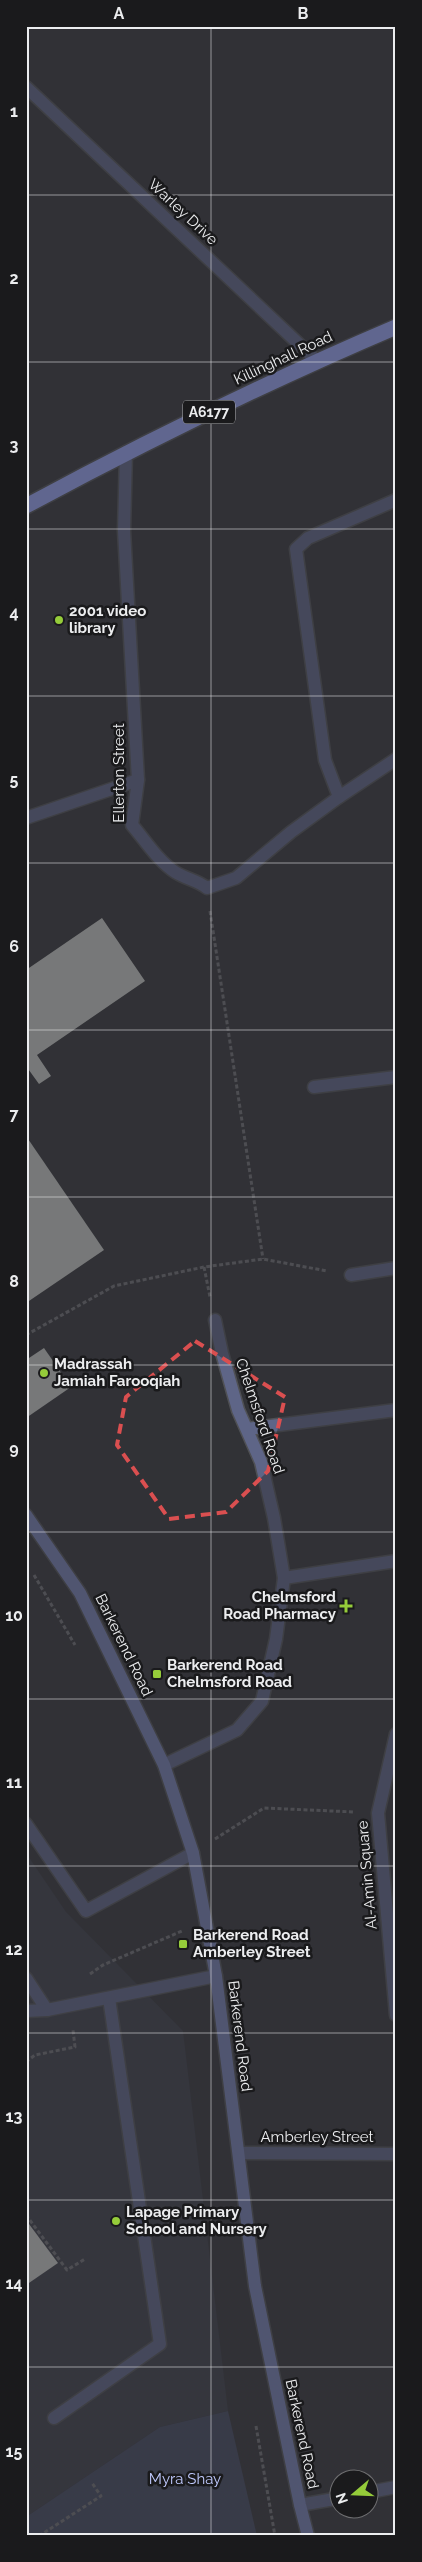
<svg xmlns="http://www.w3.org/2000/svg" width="422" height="2562" viewBox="0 0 422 2562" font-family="Raleway,sans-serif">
<rect width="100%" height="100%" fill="#313236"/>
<!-- built -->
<path fill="#3a3c46" d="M26 1853 66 1912 183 2031 228 2411 160 2427 26 2517Z"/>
<!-- green -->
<path fill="#42475d" d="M228 2411 257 2536H26V2517L160 2427Z"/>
<!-- building -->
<g fill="#cccec9">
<path d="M102 918 145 981 37 1055 51 1076 39 1084 26 1066V970Z"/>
<path d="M26 1136 104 1250 26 1303Z"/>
<path d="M44 1348 71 1387 26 1418V1360Z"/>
<path d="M26 2220 58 2263 26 2285Z"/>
</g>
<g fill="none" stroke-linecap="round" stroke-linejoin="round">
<defs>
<g id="lane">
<path d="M339 797 325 760 296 549 308 538 396 500"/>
<path d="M247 1429 396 1410"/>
<path d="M26 1824 86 1911 193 1853"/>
<path d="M26 1978 47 2010"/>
<path d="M26 2011 47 2010 216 1976"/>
<path d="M54 2418 160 2344 109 1998"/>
</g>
<g id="street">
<path d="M26 87 317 361"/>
<path d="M126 452 124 531 138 780 132 825C145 840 158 861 175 872 186 879 197 880 207 888L236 878 291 832 339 797 396 759"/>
<path d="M26 818 138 780"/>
<path d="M314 1087 396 1077"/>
<path d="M351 1275 396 1268"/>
<path d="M284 1578 396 1561"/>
<path d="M396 1734 378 1813 396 2015"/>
<path d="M164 1765 237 1730 262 1701 276 1639 284 1578 274 1518 261 1462 238 1410 222 1353 215 1320"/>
<path d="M239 2153 396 2154"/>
<path d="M370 2492 396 2487"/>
<path d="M300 2505 340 2498"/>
</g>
<path id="secondary" d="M26 1515 80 1593 164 1765 193 1853 216 1976 255 2286 300 2505 308 2536"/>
<path id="highway" d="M26 506C147 441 269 381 396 327"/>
</defs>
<!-- lane casing -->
<use href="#lane" stroke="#4f5054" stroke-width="15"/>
<!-- street casing -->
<use href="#street" stroke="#4f5054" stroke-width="15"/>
<!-- secondary casing -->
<use href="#secondary" stroke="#4f5054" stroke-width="15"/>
<!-- highway casing -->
<use href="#highway" stroke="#4f5054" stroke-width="18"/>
<!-- path -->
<g stroke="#6f7073" stroke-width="3" stroke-dasharray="4 2.5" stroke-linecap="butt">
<path d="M210 911 263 1259"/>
<path d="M204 1267 210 1297"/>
<path d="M26 1335 114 1286 204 1267 263 1259 327 1271"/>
<path d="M34 1575 75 1645"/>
<path d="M215 1839 264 1808 355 1812"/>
<path d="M90 1974 103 1965 182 1931"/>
<path d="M26 2062 35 2055 75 2047 73 2030"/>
<path d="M26 2215 67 2270 85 2259"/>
<path d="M256 2426 275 2536"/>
<path d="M39 2536 101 2496 92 2483"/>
</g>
<!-- lane -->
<use href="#lane" stroke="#5e6587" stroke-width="12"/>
<!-- street -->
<use href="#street" stroke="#5e6587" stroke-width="12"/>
<!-- secondary -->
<use href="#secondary" stroke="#7680b6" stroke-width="12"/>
<!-- highway -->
<use href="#highway" stroke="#99a7fb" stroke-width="15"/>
</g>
<!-- marked area -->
<path d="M0 0H422V2562H0ZM195 1341 285 1397 268 1471 226 1512 169 1519 117 1445 126 1397Z" fill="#313236" fill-opacity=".55" fill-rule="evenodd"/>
<path fill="none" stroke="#da4f50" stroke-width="4" stroke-dasharray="10 6" stroke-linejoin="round" d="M195 1341 285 1397 268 1471 226 1512 169 1519 117 1445 126 1397Z"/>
<!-- grid -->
<path fill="none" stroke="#ecedef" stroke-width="1" stroke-opacity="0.55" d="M211 26V2536M26 195H396M26 362H396M26 529H396M26 696H396M26 863H396M26 1030H396M26 1197H396M26 1365H396M26 1532H396M26 1699H396M26 1866H396M26 2033H396M26 2200H396M26 2367H396"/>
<!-- markers -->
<g fill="#95cc3a" stroke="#1a1a1c" stroke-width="2">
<circle cx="59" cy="620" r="5"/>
<circle cx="44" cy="1373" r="5"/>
<path d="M343.5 1598.5h5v5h5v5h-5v5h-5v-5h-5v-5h5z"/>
<rect x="152" y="1669" width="10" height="10" rx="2.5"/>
<rect x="178" y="1939" width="10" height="10" rx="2.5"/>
<circle cx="116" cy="2221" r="5"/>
</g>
<g text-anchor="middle" stroke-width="5" stroke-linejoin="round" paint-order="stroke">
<!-- shield labels -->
<rect fill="#1a1a1c" stroke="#adaeb0" stroke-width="1" x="183" y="400.5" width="52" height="23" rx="4"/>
<g font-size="14" font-weight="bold" fill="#ecedef">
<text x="209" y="417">A6177</text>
</g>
<!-- street labels -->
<g font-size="15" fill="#ecedef" stroke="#1a1a1c">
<text transform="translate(183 212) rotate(43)" y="5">Warley Drive</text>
<text transform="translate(283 358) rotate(-25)" y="5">Killinghall Road</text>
<text transform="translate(119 773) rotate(-90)" y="5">Ellerton Street</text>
<text transform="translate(260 1416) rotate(71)" y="5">Chelmsford Road</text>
<text transform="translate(124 1645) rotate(64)" y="5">Barkerend Road</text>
<text transform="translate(367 1875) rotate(-95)" y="5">Al-Amin Square</text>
<text transform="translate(240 2036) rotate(83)" y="5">Barkerend Road</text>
<text x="317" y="2142">Amberley Street</text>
<text transform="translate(302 2434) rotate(78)" y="5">Barkerend Road</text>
</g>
<!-- poi labels -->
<g font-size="15" font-weight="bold" fill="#ecedef" stroke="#1a1a1c" text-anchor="start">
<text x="69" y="616">2001 video<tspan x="69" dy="17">library</tspan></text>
<text x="54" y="1369">Madrassah<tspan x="54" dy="17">Jamiah Farooqiah</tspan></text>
<text x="336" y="1602" text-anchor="end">Chelmsford<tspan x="336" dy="17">Road Pharmacy</tspan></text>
<text x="167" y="1670">Barkerend Road<tspan x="167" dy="17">Chelmsford Road</tspan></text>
<text x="193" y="1940">Barkerend Road<tspan x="193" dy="17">Amberley Street</tspan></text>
<text x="126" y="2217">Lapage Primary<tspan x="126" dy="17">School and Nursery</tspan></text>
</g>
<!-- park labels -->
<g font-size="15" fill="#c0cafe" stroke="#1a1a1c">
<text x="185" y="2484">Myra Shay</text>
</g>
</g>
<!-- border -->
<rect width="422" height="2562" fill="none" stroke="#1a1a1c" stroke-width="55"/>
<!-- north arrow -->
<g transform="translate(354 2494) rotate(251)"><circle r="24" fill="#1a1a1c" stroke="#6e6e70"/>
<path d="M0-4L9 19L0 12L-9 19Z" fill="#95cc3a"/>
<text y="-8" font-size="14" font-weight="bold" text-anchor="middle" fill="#ecedef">N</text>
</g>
<rect x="28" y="28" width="366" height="2506" fill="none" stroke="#ecedef" stroke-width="2"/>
<g font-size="16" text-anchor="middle" font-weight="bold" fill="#ecedef">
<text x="119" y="19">A</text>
<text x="303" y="19">B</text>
<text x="14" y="117">1</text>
<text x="14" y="284">2</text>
<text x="14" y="451">3</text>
<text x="14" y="618">4</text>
<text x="14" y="785">5</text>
<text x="14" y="952">6</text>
<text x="14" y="1120">7</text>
<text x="14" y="1287">8</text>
<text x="14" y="1454">9</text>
<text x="14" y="1621">10</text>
<text x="14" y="1788">11</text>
<text x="14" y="1955">12</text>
<text x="14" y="2122">13</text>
<text x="14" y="2289">14</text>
<text x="14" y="2457">15</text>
</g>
</svg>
